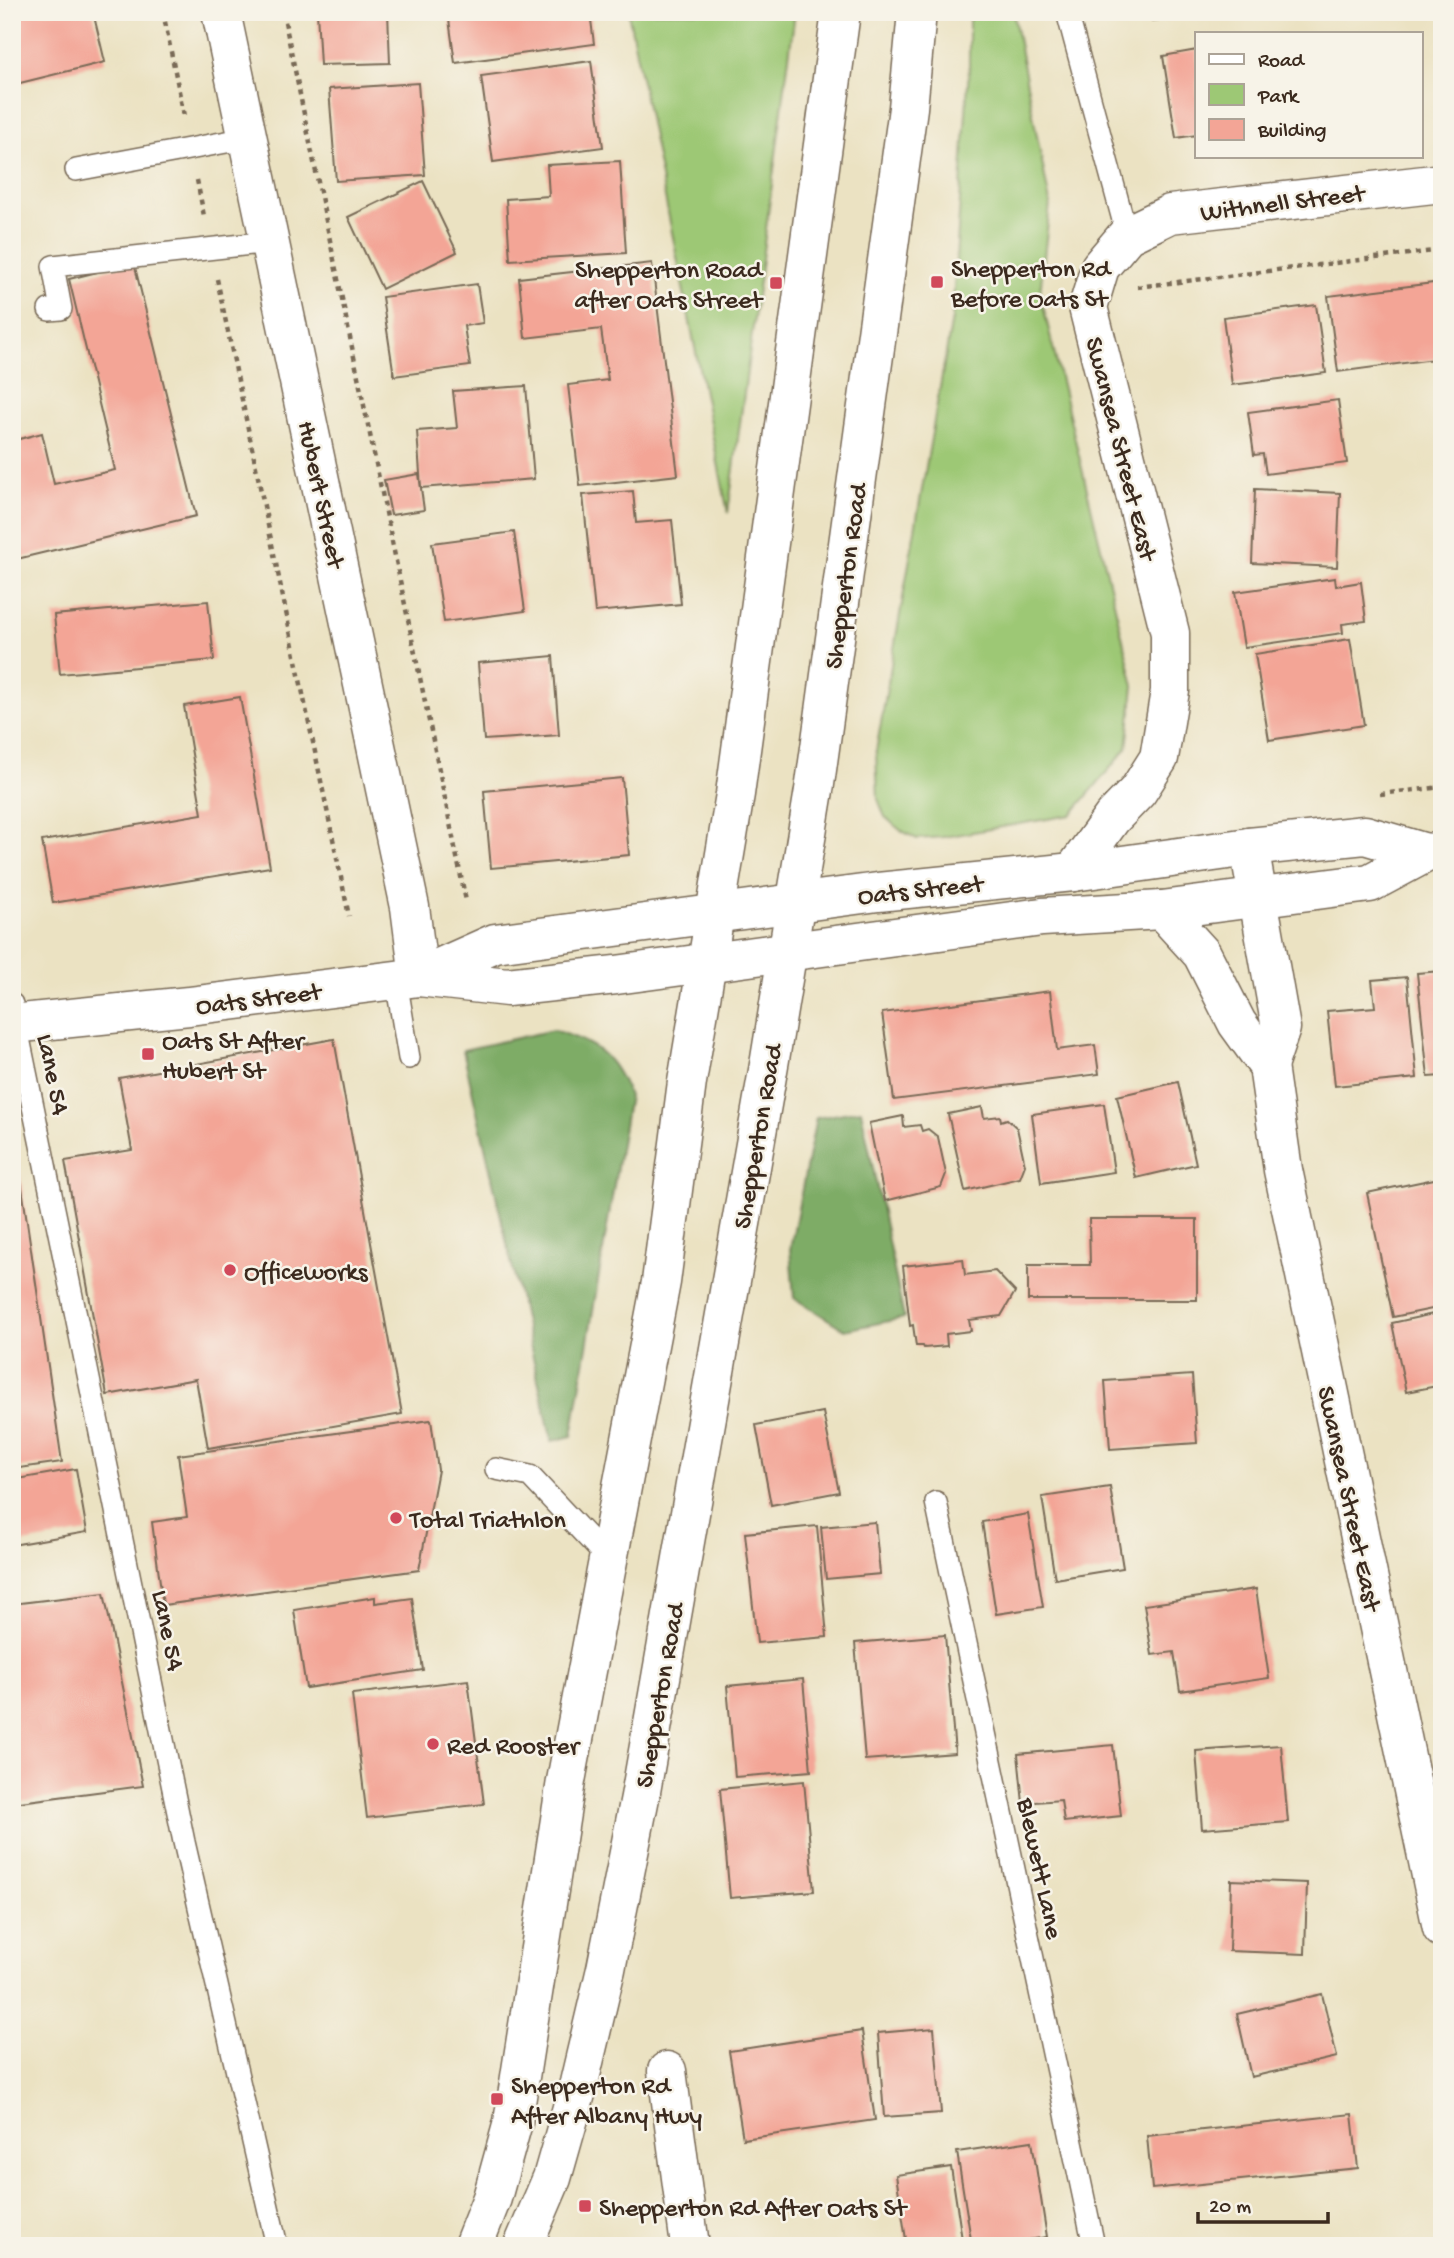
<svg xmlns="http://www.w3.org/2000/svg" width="1454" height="2258" viewBox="0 0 1454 2258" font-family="'Gochi Hand',sans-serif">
<rect width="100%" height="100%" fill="#f7f3e8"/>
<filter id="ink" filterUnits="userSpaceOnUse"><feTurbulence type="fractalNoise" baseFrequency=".0143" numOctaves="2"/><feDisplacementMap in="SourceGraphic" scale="14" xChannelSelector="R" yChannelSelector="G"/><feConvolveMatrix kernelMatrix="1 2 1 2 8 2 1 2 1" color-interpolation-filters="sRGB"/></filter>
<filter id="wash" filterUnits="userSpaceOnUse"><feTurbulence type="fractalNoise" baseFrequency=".00686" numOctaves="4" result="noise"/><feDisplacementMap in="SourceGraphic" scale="28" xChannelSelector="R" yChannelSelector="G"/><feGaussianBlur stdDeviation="1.57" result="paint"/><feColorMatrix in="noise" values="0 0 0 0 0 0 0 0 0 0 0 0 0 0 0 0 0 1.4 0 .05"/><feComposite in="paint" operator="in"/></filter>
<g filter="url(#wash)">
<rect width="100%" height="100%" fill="#ebe2c2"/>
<!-- green -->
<g fill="#9dc875" stroke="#6c794a" stroke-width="2">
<path d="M628 12H795L728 513Z"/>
<path d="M969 12H1013L1050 203 1040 293 1134 686 1127 748 1071 815 944 837 917 839 900 830 885 817 878 799 876 751 952 319 969 68Z"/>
</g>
<!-- forest -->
<g fill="#7eac66" stroke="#5c6b42" stroke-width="2">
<path d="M553 1030C596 1043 612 1053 629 1096L572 1436 552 1441 463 1050Z"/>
<path d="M861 1110 904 1318 845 1330 794 1298 790 1249 816 1118Z"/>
</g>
<g id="blocks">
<!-- building -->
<g fill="#f3a596">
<path d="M12 12H93L105 62 12 85Z"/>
<path d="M317 12H388L390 63 320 65Z"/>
<path d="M448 12H590L594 44 455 63Z"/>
<path d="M1146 12H1218V16L1147 21Z"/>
<path d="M1235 12H1274V14L1235 17Z"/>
<path d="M1197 50V135L1176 138 1163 56Z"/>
<path d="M591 61 603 147 493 162 481 76Z"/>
<path d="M418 83 425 175 336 181 329 89Z"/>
<path d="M620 161 626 253 510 260 506 199 549 196 547 165Z"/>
<path d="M423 181 457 252 382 289 348 217Z"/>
<path d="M134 263 196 516 17 559 12 538V441L42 433 54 484 115 470 69 279Z"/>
<path d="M652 263 678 475 580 486 568 385 608 380 601 329 525 338 519 278Z"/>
<path d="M1442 282V358L1338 372 1328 296Z"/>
<path d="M477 284 483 323 464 326 470 366 394 376 382 297Z"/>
<path d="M1316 305 1326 373 1232 385 1223 317Z"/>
<path d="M526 386 534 479 421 488 417 431 457 428 453 391Z"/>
<path d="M1338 400 1347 463 1266 474 1263 454 1254 455 1248 412Z"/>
<path d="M419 474 424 510 391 515 384 480Z"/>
<path d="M1255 489 1340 493 1337 567 1252 563Z"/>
<path d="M633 491 636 523 672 520 681 604 595 612 583 495Z"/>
<path d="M514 532 525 611 444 622 432 543Z"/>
<path d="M1335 578 1336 586 1361 582 1366 621 1342 624 1343 633 1244 647 1235 592Z"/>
<path d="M208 601 214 660 60 674 54 615Z"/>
<path d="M1350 639 1364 725 1269 740 1255 654Z"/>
<path d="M553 656 559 735 484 740 478 663Z"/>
<path d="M240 697 270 867 53 903 42 841 202 814 184 706Z"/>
<path d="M622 778 629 855 491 868 484 791Z"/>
<path d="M1442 971V1076L1428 1077 1417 973Z"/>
<path d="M1407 977 1417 1078 1335 1086 1327 1011 1375 1007 1372 980Z"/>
<path d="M1050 991 1057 1050 1095 1045 1099 1074 894 1100 882 1013Z"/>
<path d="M334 1039 402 1414 208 1448 196 1379 107 1395 65 1161 132 1150 119 1078Z"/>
<path d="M1178 1082 1196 1164 1136 1178 1117 1096Z"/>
<path d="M1104 1104 1114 1172 1041 1183 1032 1114Z"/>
<path d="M982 1107 984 1118 1000 1116 1001 1121 1007 1119 1017 1128 1025 1165 1020 1178 965 1191 948 1114Z"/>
<path d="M903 1116 904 1127 920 1125 922 1131 928 1129 938 1137 946 1174 941 1187 885 1201 869 1123Z"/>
<path d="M12 1119 62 1462 12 1469Z"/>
<path d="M1439 1178 1442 1192V1307L1393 1317 1367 1193Z"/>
<path d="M1089 1219H1197V1300H1028V1265H1090Z"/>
<path d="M963 1259 965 1275 995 1271 1015 1292 1001 1316 969 1320 971 1331 946 1334 947 1346 924 1348 923 1346H916L913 1325 910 1326 903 1266Z"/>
<path d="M1442 1312V1385L1406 1392 1392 1323Z"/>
<path d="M1192 1375 1197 1443 1110 1449 1105 1381Z"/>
<path d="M823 1412 839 1492 771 1505 756 1425Z"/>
<path d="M431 1420 438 1470 419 1570 163 1605 152 1522 187 1517 178 1455Z"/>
<path d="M76 1469 87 1532 12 1545V1480Z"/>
<path d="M1110 1487 1123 1568 1055 1579 1042 1497Z"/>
<path d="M1028 1514 1043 1607 996 1614 982 1522Z"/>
<path d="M875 1522 880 1574 826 1579 821 1527Z"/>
<path d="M817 1526 827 1637 757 1643 745 1533Z"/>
<path d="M1256 1589 1269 1678 1180 1691 1174 1652 1152 1655 1144 1605Z"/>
<path d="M104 1593 143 1786 12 1803V1604Z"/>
<path d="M375 1597V1603L412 1598 423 1670 306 1688 294 1610Z"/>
<path d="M945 1635 955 1753 865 1760 855 1643Z"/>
<path d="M803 1679 811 1771 735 1777 727 1686Z"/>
<path d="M468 1680 484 1804 367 1818 352 1694Z"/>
<path d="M1113 1745 1121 1816 1064 1822 1061 1800 1023 1803 1018 1754Z"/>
<path d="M1281 1745 1288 1822 1202 1829 1196 1751Z"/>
<path d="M804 1781 814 1891 730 1898 720 1789Z"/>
<path d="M1231 1880 1307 1883 1305 1954 1229 1951Z"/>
<path d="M1322 1994 1337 2057 1251 2077 1237 2014Z"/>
<path d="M934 2028 941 2113 884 2117 878 2033Z"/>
<path d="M862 2031 875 2120 743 2139 729 2051Z"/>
<path d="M1352 2114 1358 2168 1152 2189 1147 2136Z"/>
<path d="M1032 2141 1047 2237 990 2246H972L957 2152Z"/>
<path d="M951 2167 963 2246H907L896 2175Z"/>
</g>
</g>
</g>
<g filter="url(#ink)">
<use href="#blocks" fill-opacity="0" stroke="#796a57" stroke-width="2"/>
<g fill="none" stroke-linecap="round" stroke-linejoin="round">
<defs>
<g id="service">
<path d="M1067 12 1127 235"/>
<path d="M76 170 248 138"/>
<path d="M49 310 61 309 53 266 270 242"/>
<path d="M396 980 409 1058"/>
<path d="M12 1004 184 1842 277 2246"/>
<path d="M496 1469 530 1476 608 1559"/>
<path d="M936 1502 1094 2246"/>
</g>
<g id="minor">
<path d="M221 12 410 907 419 977"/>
<path d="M1073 872 1112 818 1138 791 1159 758 1170 691V633L1088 307 1100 267 1127 235 1170 214 1442 183"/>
<path d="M667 2071 690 2246"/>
</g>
<g id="tertiary">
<path d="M1249 847 1281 1028 1268 1066"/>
<path d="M1162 910 1202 954 1237 1023 1268 1066 1283 1170 1442 1928"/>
</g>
<g id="primary">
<path d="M421 976 495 943 878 892 1073 872 1249 847 1365 835 1426 853"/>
<path d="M12 1024 189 1006 419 977 507 987 616 975 1042 917 1162 910 1370 883 1426 853 1442 851"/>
</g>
<g id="trunk">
<path d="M473 2246 492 2198 513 2122 566 1781 661 1282 687 1082 735 794 841 12"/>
<path d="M523 2246 552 2178 579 2083 606 1969 640 1797 770 1059 815 784 908 108 917 12"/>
</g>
</defs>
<!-- service casing -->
<use href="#service" stroke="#796a57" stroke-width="24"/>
<!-- minor casing -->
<use href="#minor" stroke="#796a57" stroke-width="41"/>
<!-- tertiary casing -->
<use href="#tertiary" stroke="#796a57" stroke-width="41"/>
<!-- primary casing -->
<use href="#primary" stroke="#796a57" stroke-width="41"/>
<!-- trunk casing -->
<use href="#trunk" stroke="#796a57" stroke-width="41"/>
<!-- path -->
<g stroke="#796a57" stroke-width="4.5" stroke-dasharray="5 5" stroke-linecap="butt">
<path d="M163 12 184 116"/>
<path d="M283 12 466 901"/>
<path d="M197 180 204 216"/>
<path d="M217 279 349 916"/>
<path d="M1137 287 1442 250"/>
<path d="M1380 794 1442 787"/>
</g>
<!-- service -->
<use href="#service" stroke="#fff" stroke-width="21"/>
<!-- minor -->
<use href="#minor" stroke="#fff" stroke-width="38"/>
<!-- tertiary -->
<use href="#tertiary" stroke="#fff" stroke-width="38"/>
<!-- primary -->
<use href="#primary" stroke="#fff" stroke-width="38"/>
<!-- trunk -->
<use href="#trunk" stroke="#fff" stroke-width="38"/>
</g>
</g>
<!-- markers -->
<g fill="#d1495b" stroke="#f7f3e8" stroke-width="2.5">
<rect x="930" y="275" width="14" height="14" rx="3.5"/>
<rect x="769" y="276" width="14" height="14" rx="3.5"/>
<rect x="141" y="1047" width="14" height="14" rx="3.5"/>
<circle cx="230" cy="1270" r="7"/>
<circle cx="396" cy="1518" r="7"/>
<circle cx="433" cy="1744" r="7"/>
<rect x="490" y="2092" width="14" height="14" rx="3.5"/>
<rect x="578" y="2199" width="14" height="14" rx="3.5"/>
</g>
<g text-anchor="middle" stroke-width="5" stroke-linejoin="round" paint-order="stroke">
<!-- street labels -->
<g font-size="26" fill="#3b2a1e" stroke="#f7f3e8">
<text transform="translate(1282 201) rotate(-7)" y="9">Withnell Street</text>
<text transform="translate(1123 448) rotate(76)" y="9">Swansea Street East</text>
<text transform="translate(323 494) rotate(78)" y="9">Hubert Street</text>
<text transform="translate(844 576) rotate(-82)" y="9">Shepperton Road</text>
<text transform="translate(920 888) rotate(-6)" y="9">Oats Street</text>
<text transform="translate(258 997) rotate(-7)" y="9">Oats Street</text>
<text transform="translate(55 1074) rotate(78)" y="9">Lane 54</text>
<text transform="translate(756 1136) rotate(-80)" y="9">Shepperton Road</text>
<text transform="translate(1351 1498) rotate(78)" y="9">Swansea Street East</text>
<text transform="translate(170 1630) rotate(78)" y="9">Lane 54</text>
<text transform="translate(658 1695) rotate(-80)" y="9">Shepperton Road</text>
<text transform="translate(1042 1868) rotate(78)" y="9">Blewett Lane</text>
</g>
<!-- poi labels -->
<g font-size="26" fill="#3b2a1e" stroke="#f7f3e8" text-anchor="start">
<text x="951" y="276">Shepperton Rd<tspan x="951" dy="30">Before Oats St</tspan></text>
<text x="762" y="277" text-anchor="end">Shepperton Road<tspan x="762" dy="30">after Oats Street</tspan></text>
<text x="162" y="1048">Oats St After<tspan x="162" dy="30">Hubert St</tspan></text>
<text x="244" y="1279">Officeworks</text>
<text x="410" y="1527">Total Triathlon</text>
<text x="447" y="1753">Red Rooster</text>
<text x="511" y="2093">Shepperton Rd<tspan x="511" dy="30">After Albany Hwy</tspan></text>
<text x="599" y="2215">Shepperton Rd After Oats St</text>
</g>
</g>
<!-- margin -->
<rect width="1454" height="2258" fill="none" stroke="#f7f3e8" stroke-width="42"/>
<!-- legend -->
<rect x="1195" y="32" width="228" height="126" fill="#f7f3e8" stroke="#aca397" stroke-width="2"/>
<rect x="1209" y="54" width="35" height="10" fill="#ffffff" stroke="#aca397" stroke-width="2"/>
<text x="1258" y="66" font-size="21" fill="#3b2a1e">Road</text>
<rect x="1209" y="84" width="35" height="21" fill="#9dc875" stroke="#aca397" stroke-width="2"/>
<text x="1258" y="102" font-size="21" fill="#3b2a1e">Park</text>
<rect x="1209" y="119" width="35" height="21" fill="#f3a596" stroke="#aca397" stroke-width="2"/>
<text x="1258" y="136" font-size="21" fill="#3b2a1e">Building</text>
<!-- scale -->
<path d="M1198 2212v10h130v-10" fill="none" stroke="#3b2a1e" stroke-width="3.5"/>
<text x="1209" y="2212" font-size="21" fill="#3b2a1e" stroke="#f7f3e8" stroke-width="5" paint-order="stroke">20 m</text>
</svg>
